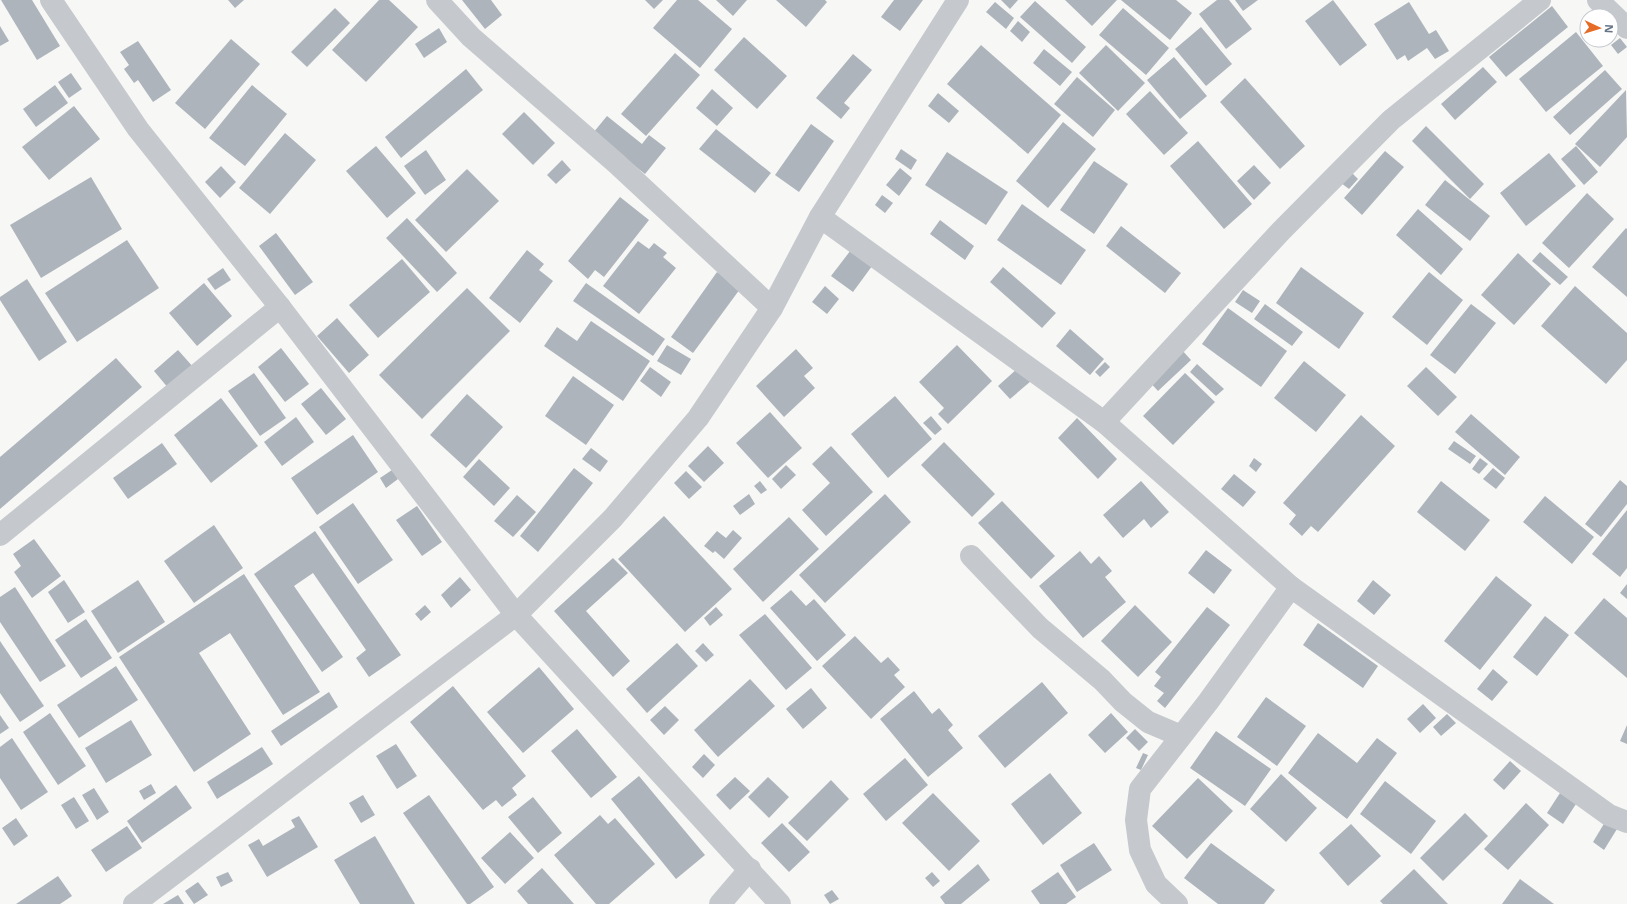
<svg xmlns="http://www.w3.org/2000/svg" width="1627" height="904" viewBox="0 0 1627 904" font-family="'Noto Sans',sans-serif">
<rect width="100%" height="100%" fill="#f7f8f5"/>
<!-- building -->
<g fill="#adb4bb">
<path d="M1 0H32L60 46 37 60Z"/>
<path d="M228 0H244L235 8Z"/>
<path d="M379 0H389L418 27 366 82 332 50Z"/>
<path d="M462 0H491L502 15 485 29Z"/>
<path d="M645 0H663L654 9Z"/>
<path d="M677 0H698L732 29 700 68 653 28Z"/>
<path d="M716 0H747L733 16Z"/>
<path d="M776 0H825L827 2 806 27Z"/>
<path d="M894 0H923L900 31 881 17Z"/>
<path d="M1001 0H1018L1010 9Z"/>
<path d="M1065 0H1117L1092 26Z"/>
<path d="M1121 0H1176L1192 13 1170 40Z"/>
<path d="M1217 0H1229L1252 29 1226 49 1199 14Z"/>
<path d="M1235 0H1258L1243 11Z"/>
<path d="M1333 0 1367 45 1340 66 1305 21Z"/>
<path d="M1035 1 1086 47 1072 63 1020 17Z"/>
<path d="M995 2 1014 18 1006 29 986 12Z"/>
<path d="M1409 2 1429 34 1436 30 1449 51 1435 59 1427 48 1408 61 1405 55 1397 60 1374 24Z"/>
<path d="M1552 6 1568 27 1506 77 1489 57Z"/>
<path d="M335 8 350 23 307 67 291 52Z"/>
<path d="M1123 8 1169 48 1146 75 1099 35Z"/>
<path d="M1018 21 1030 32 1022 42 1010 31Z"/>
<path d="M0 26 9 41 0 46Z"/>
<path d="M1201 27 1232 64 1206 86 1175 49Z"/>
<path d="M439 28 447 42 424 58 415 44Z"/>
<path d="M1576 32 1603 66 1546 112 1519 79Z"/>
<path d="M744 37 787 76 757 109 714 70Z"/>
<path d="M1620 38 1627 47 1618 54 1611 45Z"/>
<path d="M231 39 260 64 205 129 175 103Z"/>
<path d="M138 41 171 90 153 102 138 80 134 83 124 69 129 65 120 52Z"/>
<path d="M981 45 1061 115 1028 154 947 84Z"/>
<path d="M1106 45 1145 83 1118 111 1079 73Z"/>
<path d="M1044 49 1072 72 1060 86 1033 63Z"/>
<path d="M675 53 700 75 646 136 621 114Z"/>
<path d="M853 54 872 70 844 103 850 108 841 119 816 98Z"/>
<path d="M1174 57 1207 96 1180 119 1147 80Z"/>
<path d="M1483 67 1497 82 1455 120 1441 104Z"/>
<path d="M466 69 483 90 401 158 385 137Z"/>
<path d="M1605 70 1622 89 1570 135 1553 117Z"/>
<path d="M71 73 82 89 69 98 58 82Z"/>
<path d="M1077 77 1115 110 1093 137 1054 104Z"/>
<path d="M1245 78 1305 146 1280 169 1220 102Z"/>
<path d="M55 85 68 103 36 127 23 109Z"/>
<path d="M252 85 287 114 245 166 209 138Z"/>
<path d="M712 89 733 108 717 126 696 108Z"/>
<path d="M1626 90 1627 137 1600 167 1575 144Z"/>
<path d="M1150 91 1188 133 1164 155 1126 114Z"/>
<path d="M938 93 959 111 949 123 928 106Z"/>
<path d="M74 106 100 139 49 180 22 147Z"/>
<path d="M524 112 555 143 533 165 502 134Z"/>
<path d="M607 116 642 144 649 135 666 148 645 174 593 133Z"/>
<path d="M1063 122 1096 149 1048 208 1016 181Z"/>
<path d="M811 124 834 141 799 192 775 175Z"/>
<path d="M1426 126 1484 184 1470 199 1412 141Z"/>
<path d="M716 129 771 173 755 193 699 149Z"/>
<path d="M285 133 316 160 270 214 239 188Z"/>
<path d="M1198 141 1252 204 1224 229 1170 166Z"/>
<path d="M376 146 416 193 387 218 346 171Z"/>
<path d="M1576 146 1598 172 1584 185 1561 159Z"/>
<path d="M901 149 917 160 911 170 895 159Z"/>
<path d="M426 150 446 180 425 195 404 166Z"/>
<path d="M1385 151 1404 167 1362 215 1344 198Z"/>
<path d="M947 152 1008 192 986 225 925 185Z"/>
<path d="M1549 153 1576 186 1526 226 1500 193Z"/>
<path d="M562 160 571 170 556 184 547 175Z"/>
<path d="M1094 161 1128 184 1094 234 1060 210Z"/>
<path d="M1254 165 1271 183 1254 200 1237 181Z"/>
<path d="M221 166 236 182 220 198 205 182Z"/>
<path d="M900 168 912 178 899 196 886 185Z"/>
<path d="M467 169 499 201 446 252 415 220Z"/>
<path d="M1351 172 1358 179 1349 189 1341 183Z"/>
<path d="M91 177 122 229 41 278 10 225Z"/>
<path d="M1445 180 1490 216 1470 241 1425 205Z"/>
<path d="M1587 193 1614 219 1569 268 1542 243Z"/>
<path d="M882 195 893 203 885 213 875 205Z"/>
<path d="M620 197 649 220 604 277 595 270 588 279 568 261Z"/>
<path d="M1022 204 1086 250 1061 285 997 240Z"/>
<path d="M1418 209 1463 249 1441 275 1396 235Z"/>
<path d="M407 218 457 273 437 292 386 238Z"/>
<path d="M940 220 974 246 965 260 930 234Z"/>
<path d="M1121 226 1181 273 1165 293 1106 246Z"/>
<path d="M1626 228 1627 229V297L1592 267Z"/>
<path d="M276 233 313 282 295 295 259 246Z"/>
<path d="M127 240 159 288 77 342 45 293Z"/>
<path d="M638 241 649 249 654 243 667 253 663 257 676 268 639 314 603 286Z"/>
<path d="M854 246 875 262 853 292 831 276Z"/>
<path d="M527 250 544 264 539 270 553 281 520 323 489 298Z"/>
<path d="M1540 252 1568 277 1560 285 1532 261Z"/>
<path d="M1518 253 1551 284 1514 325 1481 295Z"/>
<path d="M402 259 430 292 378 338 349 305Z"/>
<path d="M1003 267 1056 313 1042 328 990 282Z"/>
<path d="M1301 267 1364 313 1339 349 1276 303Z"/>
<path d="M223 268 231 280 215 290 207 279Z"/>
<path d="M717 272 740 289 693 353 671 337Z"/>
<path d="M1429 272 1463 300 1427 345 1392 317Z"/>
<path d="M27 279 67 342 39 361 0 300V297Z"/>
<path d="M204 283 232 316 197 346 169 313Z"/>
<path d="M586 283 665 339 653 356 573 301Z"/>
<path d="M825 286 839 299 827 314 812 302Z"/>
<path d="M1575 286 1627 333V360L1606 384 1541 326Z"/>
<path d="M467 288 510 331 422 419 379 375Z"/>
<path d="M1243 290 1260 301 1252 313 1235 302Z"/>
<path d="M1265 304 1303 332 1292 346 1254 319Z"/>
<path d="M1471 304 1496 323 1455 374 1430 355Z"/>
<path d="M1228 308 1287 351 1261 387 1202 344Z"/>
<path d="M337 318 369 355 349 373 317 336Z"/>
<path d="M591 321 650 361 623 401 544 346 557 327 577 341Z"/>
<path d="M1070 329 1104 359 1090 375 1056 346Z"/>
<path d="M667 345 691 359 681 375 657 361Z"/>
<path d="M957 345 992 381 948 424 938 414 944 408 919 382Z"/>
<path d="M281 348 309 384 285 402 258 367Z"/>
<path d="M796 349 813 368 804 376 815 388 784 417 756 386Z"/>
<path d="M1181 349 1191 360 1158 391 1148 380Z"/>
<path d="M178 350 194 368 169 389 154 371Z"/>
<path d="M116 358 142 387 0 509V457Z"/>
<path d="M1304 361 1346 395 1316 432 1274 398Z"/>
<path d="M1105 362 1110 367 1100 377 1095 372Z"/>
<path d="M1197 364 1224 389 1216 396 1190 372Z"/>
<path d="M650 367 671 382 661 397 640 381Z"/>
<path d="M1019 367 1031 381 1010 399 998 386Z"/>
<path d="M1426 367 1457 397 1438 416 1407 386Z"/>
<path d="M254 373 286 418 260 436 228 391Z"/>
<path d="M1185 373 1215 402 1173 445 1143 416Z"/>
<path d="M573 376 614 405 586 445 545 416Z"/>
<path d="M321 388 346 419 326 435 301 404Z"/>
<path d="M467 394 503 427 466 468 430 435Z"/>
<path d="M895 396 932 439 888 478 851 434Z"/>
<path d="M221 398 258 446 211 483 174 435Z"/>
<path d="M770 412 802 448 768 478 736 443Z"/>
<path d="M1471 414 1520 457 1505 475 1455 432Z"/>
<path d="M1361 415 1395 446 1318 532 1311 526 1302 536 1289 524 1296 515 1283 503Z"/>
<path d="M931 416 942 429 935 435 923 423Z"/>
<path d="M296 417 314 442 282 466 264 442Z"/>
<path d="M1077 418 1117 459 1098 479 1058 438Z"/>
<path d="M353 435 378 472 317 515 291 478Z"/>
<path d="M1454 441 1476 456 1470 464 1448 449Z"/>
<path d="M944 442 995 494 972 517 921 465Z"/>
<path d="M162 443 177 464 128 499 113 478Z"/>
<path d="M708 446 724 463 704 482 688 466Z"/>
<path d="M831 446 873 492 826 536 802 510 830 483 812 464Z"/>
<path d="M591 448 608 461 600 472 582 459Z"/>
<path d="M1254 458 1262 464 1256 472 1249 466Z"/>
<path d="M1480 458 1488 464 1479 474 1472 469Z"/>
<path d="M479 459 510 488 494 506 463 477Z"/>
<path d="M786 465 796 475 781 489 772 479Z"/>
<path d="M574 468 593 483 538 552 520 536Z"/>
<path d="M1493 468 1505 478 1496 489 1483 479Z"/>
<path d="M392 470 398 479 386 488 380 478Z"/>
<path d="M686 471 702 487 689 499 674 483Z"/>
<path d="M1234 474 1256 492 1243 507 1221 489Z"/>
<path d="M1620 480 1627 486V504L1601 537 1585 524Z"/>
<path d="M760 481 767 490 761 494 754 486Z"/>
<path d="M1141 481 1169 512 1151 528 1144 519 1123 538 1103 515Z"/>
<path d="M1441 481 1490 520 1465 551 1417 512Z"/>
<path d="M749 494 755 504 740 515 733 506Z"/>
<path d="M885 494 911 522 825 603 799 575Z"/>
<path d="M517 495 536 512 513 537 494 521Z"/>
<path d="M1545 496 1594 537 1572 564 1523 522Z"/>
<path d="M1002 501 1055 556 1031 579 978 523Z"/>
<path d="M353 503 393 560 358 584 319 527Z"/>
<path d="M417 506 442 542 422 556 396 520Z"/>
<path d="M1627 510V568L1620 577 1592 554Z"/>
<path d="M664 516 732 589 685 632 618 559Z"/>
<path d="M789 517 819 549 763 602 733 569Z"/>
<path d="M214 525 243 568 194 603 164 561Z"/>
<path d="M733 530 742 538 724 559 715 551 713 553 704 546 717 531 726 538Z"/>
<path d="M315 531 401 655 369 677 356 658 366 650 313 573 294 586 343 657 322 672 254 574Z"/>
<path d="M34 539 61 576 32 598 14 572 21 566 13 554Z"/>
<path d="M1206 550 1232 570 1214 594 1188 573Z"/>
<path d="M1080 551 1091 564 1099 556 1112 571 1105 577 1126 602 1083 638 1039 586Z"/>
<path d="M613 558 628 573 586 611 630 661 613 677 554 611Z"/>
<path d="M244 574 320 692 283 715 230 633 199 653 251 734 194 772 119 657Z"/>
<path d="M1496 576 1532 605 1480 670 1444 641Z"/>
<path d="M460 577 471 590 451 608 441 595Z"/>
<path d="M64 580 85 612 68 623 48 592Z"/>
<path d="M138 580 165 622 118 653 91 611Z"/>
<path d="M1373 580 1391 595 1374 615 1357 601Z"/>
<path d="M1627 584V599L1620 593Z"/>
<path d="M15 587 66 666 40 682 0 622V597Z"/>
<path d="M791 590 806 606 814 599 846 635 817 661 770 608Z"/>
<path d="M1604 598 1627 618V678L1574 633Z"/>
<path d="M425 605 431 612 421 621 415 614Z"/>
<path d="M1135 605 1172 642 1138 677 1101 641Z"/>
<path d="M716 607 723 615 710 626 704 618Z"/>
<path d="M1207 607 1230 625 1165 708 1157 701 1164 693 1154 686 1161 677 1155 672Z"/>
<path d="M765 614 812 668 786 690 739 635Z"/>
<path d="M1545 616 1569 635 1537 676 1513 657Z"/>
<path d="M86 619 112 658 81 678 55 640Z"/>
<path d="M1318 623 1378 666 1363 688 1303 645Z"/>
<path d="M855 636 881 663 888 657 900 670 894 675 905 687 871 719 822 666Z"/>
<path d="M0 641 44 706 20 722 0 693Z"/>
<path d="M677 643 698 666 647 713 626 689Z"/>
<path d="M703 643 714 655 706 662 695 651Z"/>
<path d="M116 666 138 700 79 738 57 705Z"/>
<path d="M539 667 574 709 523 753 487 712Z"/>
<path d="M1493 669 1508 682 1492 701 1477 689Z"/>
<path d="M750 679 775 706 718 757 694 730Z"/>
<path d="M1042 682 1068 713 1005 768 978 736Z"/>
<path d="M453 686 526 776 512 788 517 795 502 807 496 800 483 810 410 722Z"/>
<path d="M811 688 827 708 803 729 786 709Z"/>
<path d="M914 691 932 714 939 708 953 725 948 730 963 748 928 777 880 719Z"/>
<path d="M329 692 338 707 281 746 271 731Z"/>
<path d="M1266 697 1306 726 1277 766 1237 737Z"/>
<path d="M1423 704 1436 718 1420 733 1407 719Z"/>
<path d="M665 706 679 720 664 735 650 720Z"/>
<path d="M50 713 86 766 58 785 23 732Z"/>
<path d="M1111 713 1128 732 1105 753 1088 735Z"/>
<path d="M1447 714 1456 723 1441 736 1433 727Z"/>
<path d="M0 715 9 728 0 734Z"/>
<path d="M131 720 152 755 106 783 85 748Z"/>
<path d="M1627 725V744L1620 741Z"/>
<path d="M577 729 617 777 591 798 551 751Z"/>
<path d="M1135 729 1148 742 1139 751 1126 738Z"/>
<path d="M1216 731 1271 769 1245 806 1190 768Z"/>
<path d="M1318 733 1357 763 1377 738 1397 753 1347 819 1288 773Z"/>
<path d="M12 738 48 792 21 810 0 778V747Z"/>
<path d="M396 744 417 776 397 789 376 756Z"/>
<path d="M262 747 273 764 217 799 207 782Z"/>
<path d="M1143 753 1148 755 1141 770 1136 768Z"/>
<path d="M704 754 715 765 703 778 692 767Z"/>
<path d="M905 758 928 785 886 821 863 794Z"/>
<path d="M1510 761 1521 771 1504 790 1493 780Z"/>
<path d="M1050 773 1082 813 1043 845 1011 804Z"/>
<path d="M1281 774 1317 808 1286 842 1250 809Z"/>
<path d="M639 776 705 855 676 879 611 799Z"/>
<path d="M735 777 750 791 730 810 716 795Z"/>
<path d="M768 777 789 797 769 818 748 797Z"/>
<path d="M1198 778 1233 811 1187 859 1152 826Z"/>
<path d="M831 780 849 799 807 841 788 823Z"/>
<path d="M1385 781 1436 821 1411 854 1360 814Z"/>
<path d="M151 784 156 793 144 800 139 791Z"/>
<path d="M176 785 192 808 142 843 127 821Z"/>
<path d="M94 788 109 812 97 820 82 795Z"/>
<path d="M933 793 980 841 949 871 902 823Z"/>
<path d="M1560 793 1576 804 1563 824 1547 813Z"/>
<path d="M363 795 375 815 361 823 349 803Z"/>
<path d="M429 795 494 887 470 904H467L403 813Z"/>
<path d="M74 797 89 821 76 829 61 805Z"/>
<path d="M533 797 562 833 538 853 508 817Z"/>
<path d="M1526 803 1549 825 1508 870 1484 849Z"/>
<path d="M1465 813 1488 836 1443 881 1420 858Z"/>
<path d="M600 815 608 824 615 818 655 864 609 904H596L554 855Z"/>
<path d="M299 816 318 847 267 877 248 845 259 839 263 846 295 827 291 820Z"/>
<path d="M16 818 28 836 14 846 2 828Z"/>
<path d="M1605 822 1617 829 1604 850 1593 842Z"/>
<path d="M782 823 810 852 789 872 761 843Z"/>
<path d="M1351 824 1381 856 1348 886 1319 853Z"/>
<path d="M127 826 142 848 106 872 91 850Z"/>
<path d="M510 832 534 858 505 884 481 858Z"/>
<path d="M375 836 415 904H360L334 860Z"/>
<path d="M1094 843 1112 870 1077 892 1060 865Z"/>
<path d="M1211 843 1275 890 1264 904H1218L1184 878Z"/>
<path d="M978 864 990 880 961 904H945L940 897Z"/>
<path d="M542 868 574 904H528L517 891Z"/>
<path d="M1414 869 1448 904H1383L1380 901Z"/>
<path d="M228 872 233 881 221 887 216 877Z"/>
<path d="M932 872 940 881 933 887 925 878Z"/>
<path d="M1058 872 1076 897 1066 904H1040L1031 891Z"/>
<path d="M58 876 72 896 60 904H16Z"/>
<path d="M1520 879 1554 904H1502Z"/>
<path d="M198 882 208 895 194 904 185 891Z"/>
<path d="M832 890 839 899 830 904 824 895Z"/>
<path d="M178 895 184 904H163Z"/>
</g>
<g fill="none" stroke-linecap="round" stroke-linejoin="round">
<!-- minor -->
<g stroke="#c5c8cc" stroke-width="22">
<path d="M51 0 138 129 280 307 516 615 780 904"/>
<path d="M437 0 471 37 616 163 772 308"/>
<path d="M1598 0 1627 28"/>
<path d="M820 217 1104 422 1291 587 1609 815 1627 822"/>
<path d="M1104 422 1281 231 1391 120 1540 0"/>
<path d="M0 535 280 307"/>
<path d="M971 556 1040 628 1102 680 1123 702 1148 722 1181 736"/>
<path d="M134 904 516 615 613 518 698 418 772 308 820 217 958 0"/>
<path d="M720 904 750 869"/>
<path d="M1177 904 1156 884 1140 850 1136 820 1140 789 1208 702 1291 587"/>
</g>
</g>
<!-- north arrow -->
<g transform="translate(1599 28) rotate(94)"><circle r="19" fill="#ffffff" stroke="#c2c7cf"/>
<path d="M0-3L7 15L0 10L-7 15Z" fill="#e66b26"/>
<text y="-6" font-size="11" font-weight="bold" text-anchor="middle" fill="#667486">N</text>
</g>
</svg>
